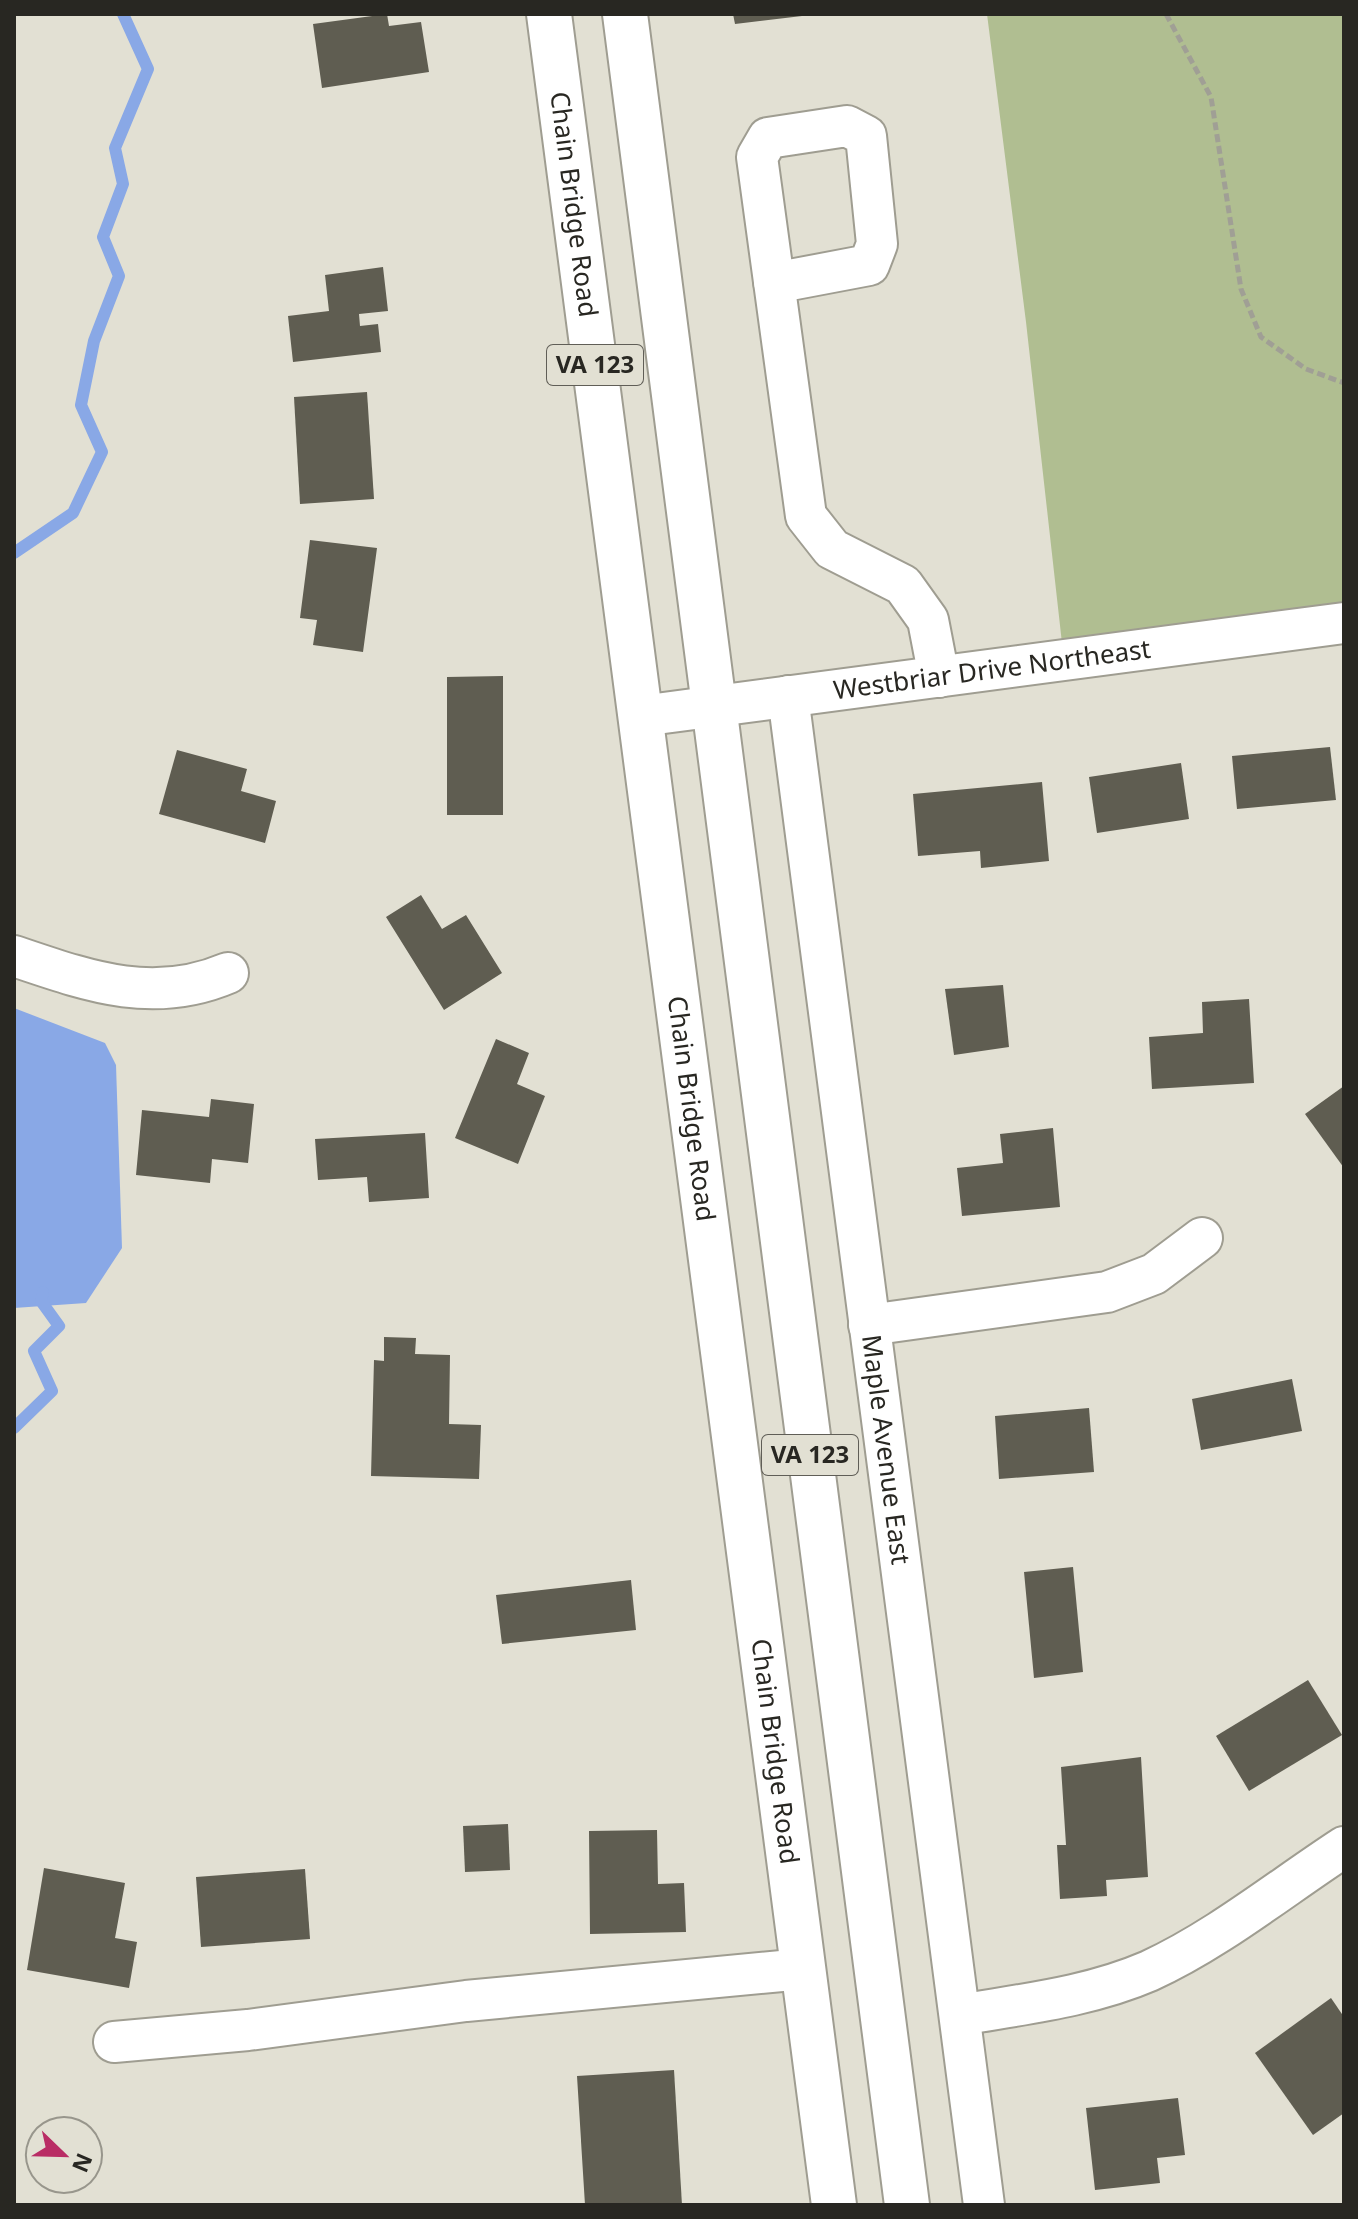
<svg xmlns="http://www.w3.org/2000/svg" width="1358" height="2219" viewBox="0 0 1358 2219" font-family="'Noto Sans',sans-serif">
<rect width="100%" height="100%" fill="#e2e0d3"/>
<!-- green -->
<path fill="#b0be91" d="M987 14H1344V623L1064 661 1026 322Z"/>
<!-- water -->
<path fill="#89a8e6" d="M14 1008 105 1043 116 1065 122 1248 86 1303 14 1308Z"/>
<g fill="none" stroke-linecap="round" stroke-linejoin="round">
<!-- stream -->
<g stroke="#89a8e6" stroke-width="12">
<path d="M14 553 73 513 102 452 81 405 94 341 119 276 103 237 123 184 115 148 148 69 123 14"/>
<path d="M14 1428 52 1391 34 1351 59 1326 41 1301 43 1292"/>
</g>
</g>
<!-- building -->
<g fill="#5f5d51">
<path d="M387 14 389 26 421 22 429 72 322 88 313 24Z"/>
<path d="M733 14H801L802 16 735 24Z"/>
<path d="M383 267 388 311 359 314 360 326 378 324 381 352 293 362 288 316 329 311 325 275Z"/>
<path d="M367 392 374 499 300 504 294 397Z"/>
<path d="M310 540 377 548 363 652 313 645 317 620 300 618Z"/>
<path d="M503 676V815H447V677Z"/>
<path d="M1330 747 1336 800 1237 809 1232 756Z"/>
<path d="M177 750 247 769 241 791 276 801 265 843 159 814Z"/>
<path d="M1181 763 1189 819 1097 833 1089 777Z"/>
<path d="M1042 782 1049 861 981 868 980 851 918 856 913 794Z"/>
<path d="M421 895 442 929 466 915 502 973 444 1010 386 917Z"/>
<path d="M1003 985 1009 1047 954 1055 945 989Z"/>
<path d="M1249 999 1254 1083 1152 1089 1149 1037 1203 1033 1202 1002Z"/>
<path d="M496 1039 529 1053 517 1084 545 1096 518 1164 455 1138Z"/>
<path d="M1344 1086V1168L1305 1114Z"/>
<path d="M211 1099 254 1104 248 1163 212 1159 210 1183 136 1175 142 1110 209 1117Z"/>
<path d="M1053 1128 1060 1207 962 1216 957 1168 1003 1163 1000 1134Z"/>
<path d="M425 1133 429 1198 369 1202 367 1177 318 1180 315 1139Z"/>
<path d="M384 1337 416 1338 415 1354 450 1355 449 1424 481 1425 479 1479 371 1476 374 1360 384 1361Z"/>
<path d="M1292 1379 1302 1431 1201 1450 1192 1399Z"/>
<path d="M1089 1408 1094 1472 999 1479 995 1416Z"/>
<path d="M1073 1567 1083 1672 1034 1678 1024 1572Z"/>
<path d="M631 1580 636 1630 502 1644 496 1595Z"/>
<path d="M1308 1680 1342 1735 1249 1791 1216 1736Z"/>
<path d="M1141 1757 1148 1877 1106 1880 1107 1896 1060 1899 1057 1845H1066L1061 1767Z"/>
<path d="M508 1824 510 1870 465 1872 463 1826Z"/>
<path d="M657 1830 658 1884 684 1883 686 1932 590 1934 589 1831Z"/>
<path d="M44 1868 125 1883 115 1938 137 1942 129 1988 27 1970Z"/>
<path d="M305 1869 310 1939 201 1947 196 1877Z"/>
<path d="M1331 1998 1344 2017V2113L1313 2135 1255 2053Z"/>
<path d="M674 2070 682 2205H585L577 2076Z"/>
<path d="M1178 2098 1185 2155 1157 2158 1160 2183 1095 2190 1086 2108Z"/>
</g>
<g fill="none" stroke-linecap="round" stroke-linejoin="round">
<defs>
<g id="minor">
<path d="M774 283 869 265 877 244 866 136 847 126 768 138 757 157 806 516 832 549 903 585 928 620 939 677"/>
<path id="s1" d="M788 696 984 2205"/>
<path id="s2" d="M641 716 1344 623"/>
<path d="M14 956C88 981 153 1005 228 973"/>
<path d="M869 1325 1107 1292 1154 1274 1202 1238"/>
<path d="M960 2015C1023 2004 1089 1997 1149 1971 1217 1940 1281 1888 1344 1847"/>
<path d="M114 2042 248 2030 466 2001 803 1969"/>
</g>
<g id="major">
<path id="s3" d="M549 14 834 2205"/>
<path d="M625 14 907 2205"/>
</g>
</defs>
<!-- minor casing -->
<use href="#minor" stroke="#9f9d91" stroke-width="44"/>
<!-- major casing -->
<use href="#major" stroke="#9f9d91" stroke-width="48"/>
<!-- path -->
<path stroke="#a09f95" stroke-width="5" stroke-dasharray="8 4" stroke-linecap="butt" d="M1166 14 1211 97 1241 289 1261 337 1306 369 1344 383"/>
<!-- minor -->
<use href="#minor" stroke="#fff" stroke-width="40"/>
<!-- major -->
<use href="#major" stroke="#fff" stroke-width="44"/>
</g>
<g text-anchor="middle" stroke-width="8" stroke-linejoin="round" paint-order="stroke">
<!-- shield labels -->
<g fill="#e2e0d3" stroke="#605e57" stroke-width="2">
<rect x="547" y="345" width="96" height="40" rx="6"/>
<rect x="762" y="1435" width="96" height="40" rx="6"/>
</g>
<g font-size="24" font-weight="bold" fill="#282722">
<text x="595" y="373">VA 123</text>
<text x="810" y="1463">VA 123</text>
</g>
<!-- street labels -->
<g font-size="26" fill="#282722" stroke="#e2e0d3">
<text dy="9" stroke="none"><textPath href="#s3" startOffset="192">Chain Bridge Road</textPath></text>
<text dy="9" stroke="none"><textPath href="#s2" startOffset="354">Westbriar Drive Northeast</textPath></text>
<text dy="9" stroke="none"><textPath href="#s3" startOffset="1104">Chain Bridge Road</textPath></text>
<text dy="9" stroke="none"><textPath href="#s1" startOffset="760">Maple Avenue East</textPath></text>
<text dy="9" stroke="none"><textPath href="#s3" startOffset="1752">Chain Bridge Road</textPath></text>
</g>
</g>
<!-- border -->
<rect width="1358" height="2219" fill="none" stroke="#282722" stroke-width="32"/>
<!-- north arrow -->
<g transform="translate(64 2155) rotate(113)"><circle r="38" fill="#e2e0d3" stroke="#98968c" stroke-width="2"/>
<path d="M0-6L14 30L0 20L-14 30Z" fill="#b92d65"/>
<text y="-12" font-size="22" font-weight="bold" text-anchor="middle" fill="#282722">N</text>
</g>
</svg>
